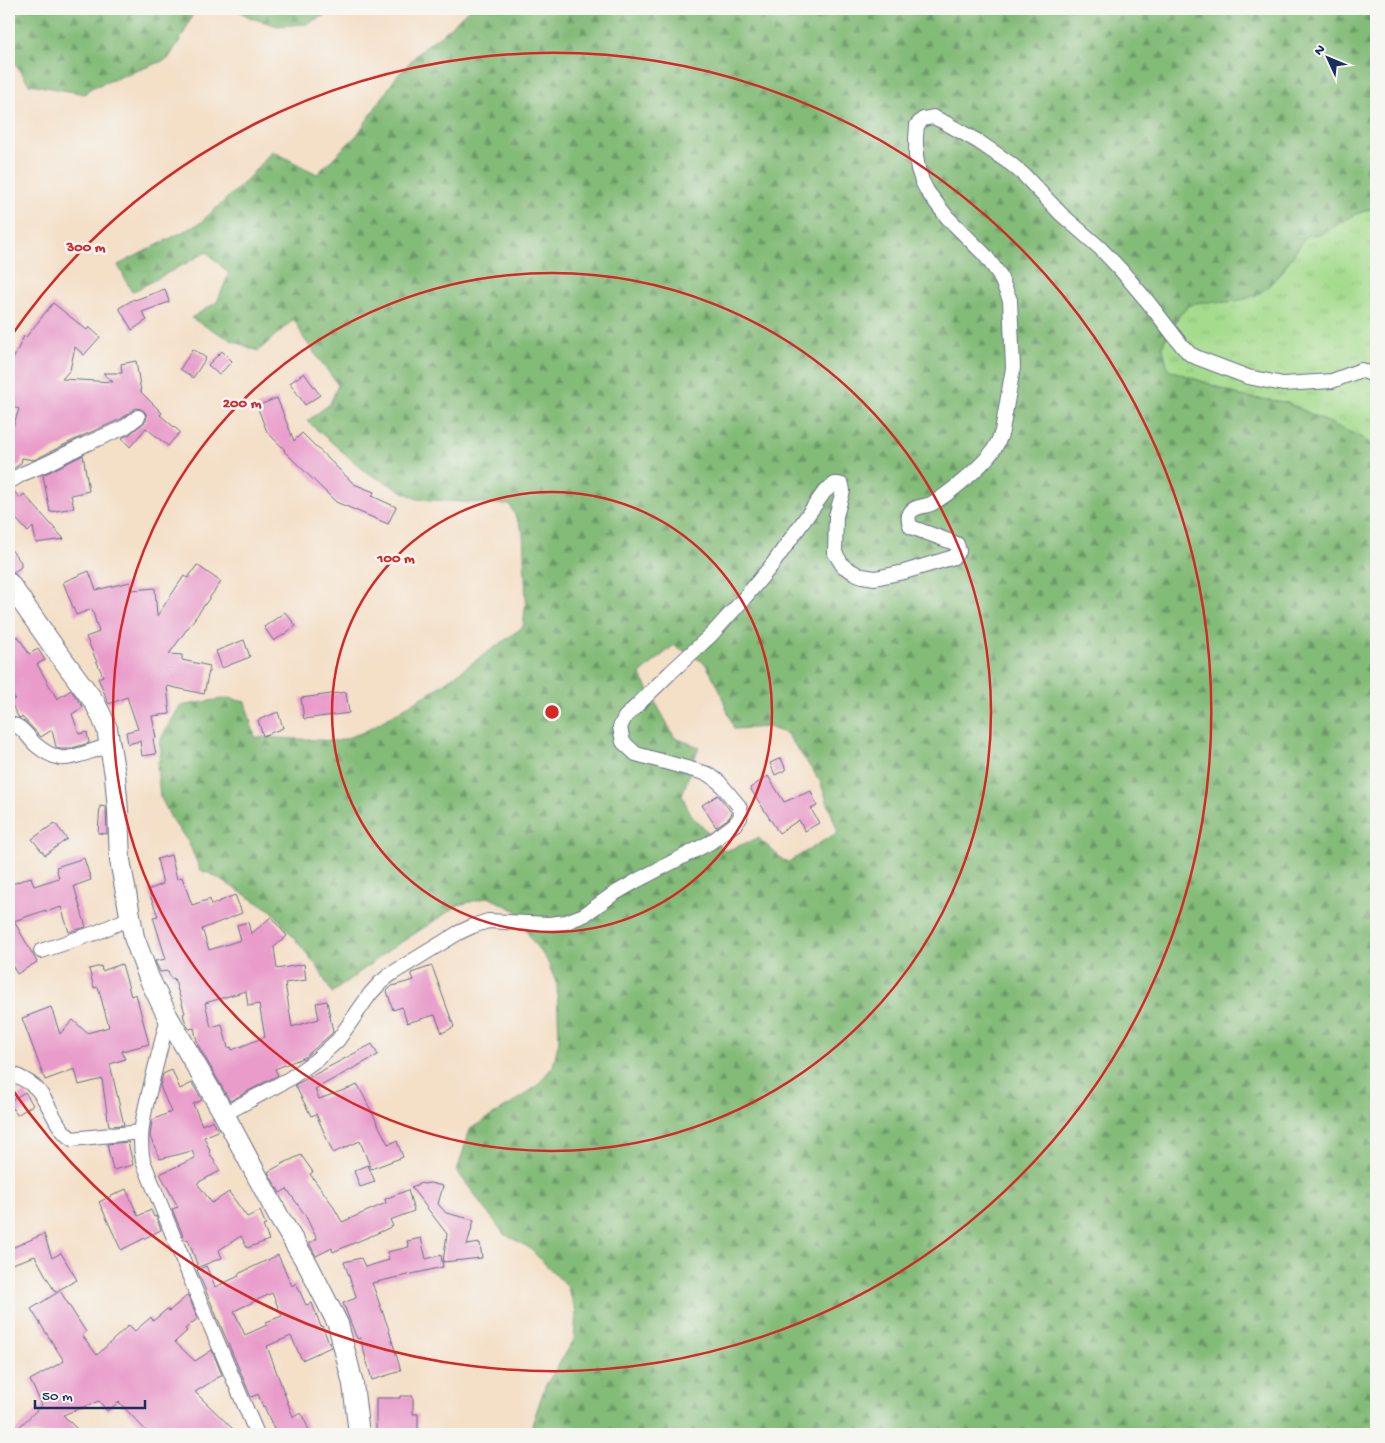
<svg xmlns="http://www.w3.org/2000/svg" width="1385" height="1443" viewBox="0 0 1385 1443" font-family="'Gochi Hand',sans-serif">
<defs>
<pattern id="grass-tufts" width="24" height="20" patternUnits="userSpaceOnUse" patternTransform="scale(1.25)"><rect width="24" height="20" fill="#a4db8c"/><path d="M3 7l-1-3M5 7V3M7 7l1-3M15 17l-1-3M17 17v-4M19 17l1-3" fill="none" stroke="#8dbc7b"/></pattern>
<pattern id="forest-firs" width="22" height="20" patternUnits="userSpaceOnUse" patternTransform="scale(1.25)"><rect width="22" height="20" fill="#83bb78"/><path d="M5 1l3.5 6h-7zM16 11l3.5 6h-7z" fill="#6a9866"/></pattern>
</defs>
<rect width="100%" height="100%" fill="#f6f6f2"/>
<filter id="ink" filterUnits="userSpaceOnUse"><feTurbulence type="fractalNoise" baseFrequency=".02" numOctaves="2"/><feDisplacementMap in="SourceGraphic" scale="10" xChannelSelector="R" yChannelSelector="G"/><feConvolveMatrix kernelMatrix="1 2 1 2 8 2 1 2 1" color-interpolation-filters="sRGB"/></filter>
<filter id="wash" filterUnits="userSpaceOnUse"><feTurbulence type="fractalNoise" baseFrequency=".0096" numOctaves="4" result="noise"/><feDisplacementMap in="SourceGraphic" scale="20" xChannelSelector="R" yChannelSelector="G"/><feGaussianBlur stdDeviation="1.12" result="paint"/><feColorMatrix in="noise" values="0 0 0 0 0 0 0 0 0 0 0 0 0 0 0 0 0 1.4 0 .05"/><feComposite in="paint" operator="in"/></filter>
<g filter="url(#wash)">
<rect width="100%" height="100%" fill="#f4dfc7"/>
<!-- grass -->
<path fill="url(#grass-tufts)" stroke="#608575" d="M1376 207V450L1364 439 1285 402 1244 397 1168 369 1162 345 1181 313 1191 304 1208 301 1223 302 1280 274 1307 235 1321 234 1356 214Z"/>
<!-- forest -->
<g fill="url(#forest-firs)" stroke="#4f756b" fill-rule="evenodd">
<path d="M9 9H195L183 35 168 59 91 88 85 94 29 84 9 54Z"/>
<path d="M236 9H337L306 24 278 26 251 18Z"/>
<path d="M469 9H1376V207L1356 214 1320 234 1307 235C1295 251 1278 281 1261 292 1253 298 1235 302 1225 302 1208 303 1194 298 1182 312 1174 321 1168 335 1162 345L1168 369 1244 397 1285 402 1364 439 1376 450V1434H529L545 1386 574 1340 576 1311 567 1286 528 1247 504 1234 457 1171 470 1129 516 1101 537 1086 553 1066 559 1040 557 985 547 960 531 939 517 911 488 897 459 905 389 950 332 993 317 966 272 911 211 874 200 870 189 843 172 820 160 796 157 768 161 752 159 742 180 706 228 698 245 702 255 737 338 741 364 732 433 691 523 627 526 600 523 532 510 505 417 499 366 472 307 421 330 404 338 385 305 340 294 319 258 351 231 340 191 318 217 302 229 274 207 252 132 292 118 265 200 223 244 183 272 151 317 174 357 135 397 76 423 48 445 32ZM674 645 705 663 719 688 734 729 769 727 787 734 820 781 838 832 787 863 758 838 726 851 690 814 682 795 699 747 675 738 640 674Z"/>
</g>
<g id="blocks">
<!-- building -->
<g fill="#e99bca" fill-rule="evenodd">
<path d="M165 289 169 302 142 312 147 320 132 330 119 308 134 299 135 300Z"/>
<path d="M53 303 87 330 89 327 100 337 84 355 75 347 70 370 62 379 113 382 103 373H122L121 364 136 361 141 392 162 413 160 415 180 432 168 446 146 428 130 447 122 438 130 434 146 421 147 416 145 412 141 409 136 408 121 419 82 436 34 460 22 458 21 463 9 472V438L19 409 9 406V368L24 336 26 337Z"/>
<path d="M193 349 206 358 193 378 180 369Z"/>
<path d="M222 351 232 361 219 375 208 365Z"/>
<path d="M304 373 320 395 305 405 290 383Z"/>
<path d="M277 398 294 441 302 433 354 484 374 492 372 496 396 507 388 524 336 502 284 451 285 450 267 432 257 406Z"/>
<path d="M83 455 89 491 71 495 74 508 50 512 43 475Z"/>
<path d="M13 490 20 498 24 494 64 539 36 543 33 527 28 532 9 511V491Z"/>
<path d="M9 547 21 562V567L14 572 9 571Z"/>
<path d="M197 565 221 582 169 654 182 655V660L210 666 204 694 167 686 170 714 152 716 156 738 153 739 156 754 142 756 140 741 128 744 126 732 138 729 127 697 109 704 98 678 103 676 86 637 99 632 92 609 76 615 63 582 89 571 96 590 130 582 131 590 155 588 157 616 184 576 188 578Z"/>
<path d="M285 612 296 626 274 641 264 627Z"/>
<path d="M18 636 29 654 38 649 45 660 37 664 57 699 71 690 83 707 72 714 79 734 87 732 89 743 69 749H60L56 747 52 730 41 737 22 717 19 718 10 702 15 699 9 687V641Z"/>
<path d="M244 640 250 657 222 668 216 651Z"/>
<path d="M346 692 349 713 304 719 301 698Z"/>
<path d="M278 712 283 728 263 736 258 720Z"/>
<path d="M781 758 786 770 775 775 770 763Z"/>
<path d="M768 776 784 802 811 791 817 806 811 809 819 823 805 831 799 820 779 833 750 788Z"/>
<path d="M718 795 732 813 729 818 716 827 702 805Z"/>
<path d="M100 806 106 807 107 834 98 833Z"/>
<path d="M55 823 67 839 45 855 32 839Z"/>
<path d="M171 855 177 879 182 877 192 905 210 899 211 905 235 895 242 913 202 929 209 950 241 940 237 925 248 922 251 934 271 917 287 936 274 947 277 969 304 964 306 980 285 983 292 1027 319 1019 316 1003 327 1001 333 1032 331 1034 305 1057 275 1069 278 1075 230 1101 198 1045 194 1028 189 1029 186 1024 183 1014 185 1013 174 978 171 979 168 971 160 972 155 961 166 959 153 917 158 916 148 890 163 884 157 859ZM246 991 248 1006 259 1004 265 1037 232 1050 231 1047 228 1048 222 1024 211 1027 205 1003Z"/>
<path d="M84 858 91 880 74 886 86 927 69 932 61 907 46 912V910L14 921 37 962 17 974 9 960V885L31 877 34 886 59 878 56 867Z"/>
<path d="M122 964 131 996 136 994 149 1044 122 1051 125 1059 110 1064 124 1125 109 1126 102 1079 79 1085 75 1069 45 1080 22 1018 51 1007 60 1034 73 1020 87 1033 109 1027 98 987 94 988 89 969 101 966 102 971Z"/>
<path d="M432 966 454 1027 442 1033 435 1015 407 1023 402 1007 393 1010 387 991 392 986 414 980 411 973Z"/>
<path d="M372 1044 378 1055 315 1089 319 1099 358 1085 388 1144 397 1141 403 1157 371 1169 360 1141 333 1153 316 1114 311 1116 295 1085Z"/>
<path d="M172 1070 180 1089 192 1083 202 1100 193 1104 202 1125 213 1120 218 1131 204 1137 210 1151 209 1152 220 1171 197 1183 212 1203 229 1192 247 1217 260 1211 266 1225 263 1226 269 1240 247 1248 241 1236 219 1250 222 1258 198 1267 188 1239 185 1240 172 1209 178 1207 160 1174 195 1158 192 1151 160 1159 150 1137 152 1120 171 1112 160 1086 163 1074Z"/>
<path d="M25 1092 33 1105 17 1115 9 1102Z"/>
<path d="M128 1142 133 1165 113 1170 107 1144Z"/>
<path d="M301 1155 313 1172 310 1174 332 1204 342 1222 386 1203 385 1199 408 1190 414 1211 390 1220 393 1226 380 1232 333 1252 332 1248 316 1256 309 1243 317 1239 305 1215 287 1189 280 1193 268 1172 284 1163Z"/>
<path d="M368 1165 375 1182 360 1187 354 1171Z"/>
<path d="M422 1183 423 1184 430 1183 443 1186 438 1204 446 1213 474 1220 467 1245 480 1243 482 1258 443 1262 447 1234 411 1187Z"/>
<path d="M126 1189 138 1216 151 1210 154 1217 156 1216 161 1230 121 1250 99 1202Z"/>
<path d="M44 1234 52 1258 61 1253 77 1280 55 1292 35 1256 12 1264 9 1257V1249Z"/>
<path d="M421 1238 426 1259 441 1255 443 1267 372 1283 388 1327 401 1371 372 1380 360 1338 357 1339 343 1303 356 1298V1296L344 1262 361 1258 365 1267 389 1260 387 1252 409 1247 407 1241Z"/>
<path d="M278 1255 292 1286 296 1283 306 1305 312 1303 321 1327 322 1326 331 1347 302 1360 291 1336 267 1346 293 1417 301 1413 311 1434H276L264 1406 263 1407 258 1394 251 1397 197 1270 206 1266 215 1287 239 1276 238 1274ZM272 1293 282 1316 266 1322 267 1325 245 1335 234 1311Z"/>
<path d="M60 1291 86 1332 82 1335 97 1355 129 1325 135 1331 151 1317 153 1321 167 1309 169 1311 188 1295 198 1318 185 1329 187 1331 175 1342 195 1361 212 1350 222 1375 195 1392 238 1434H149L119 1402 107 1411 99 1401 63 1415 82 1434H12L42 1405 30 1380 64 1361 31 1309Z"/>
<path d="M400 1396H413V1414H418V1434L376 1433V1398H400Z"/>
</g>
</g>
</g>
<g filter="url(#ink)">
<use href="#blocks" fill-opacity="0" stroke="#676d83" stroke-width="1"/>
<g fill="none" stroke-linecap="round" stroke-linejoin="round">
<defs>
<g id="minor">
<path d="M9 482 22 474 46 464 86 444 125 427 138 417"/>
<path d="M9 725C21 723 28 738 36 745 42 750 52 756 60 758 71 760 99 748 110 745"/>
<path d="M41 951 98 932 130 918"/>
<path d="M168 1017C163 1037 158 1057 153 1077 146 1105 137 1133 143 1161L196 1292 257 1434"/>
<path d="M9 1072C18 1077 28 1080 36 1088 50 1102 55 1128 72 1139L141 1132"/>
<path d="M224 1114 289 1079 316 1060 338 1040 370 994 380 983 391 974 458 933 473 926 488 921 549 924 566 922 584 915 612 895 638 880 711 842 735 824 740 818 741 812 739 806 719 782 708 774 636 754 623 742 620 727 625 717 670 673 712 634 741 602 772 565 825 491 835 484H838L842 485 843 491 836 516 835 553 843 566 855 573 862 576 875 578 904 572 954 557 959 551 957 544 911 527C909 523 907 518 910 513 914 506 924 507 931 504 948 495 980 468 992 452 997 445 1000 438 1002 431L1013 368 1010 300 999 274 985 255 947 217 927 191 922 181 918 169 916 155V138L917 125 923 119 933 117 944 122 979 142 1011 164 1024 175 1061 214 1100 248 1120 269 1148 302 1183 347 1190 354 1198 358 1248 377 1283 384 1332 381 1361 370 1376 376"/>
</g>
<path id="secondary" d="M9 583 53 646 95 703 101 715 107 729 115 775 118 811 120 860 134 937 149 978 168 1017 224 1114 279 1217 308 1265 338 1324 353 1384 359 1434"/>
</defs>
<!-- minor casing -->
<use href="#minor" stroke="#676d83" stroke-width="16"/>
<!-- secondary casing -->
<use href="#secondary" stroke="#676d83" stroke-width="22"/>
<!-- minor -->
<use href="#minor" stroke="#fff" stroke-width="14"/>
<!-- secondary -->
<use href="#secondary" stroke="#fff" stroke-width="20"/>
</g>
</g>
<!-- distance rings -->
<g fill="none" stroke="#d62828" stroke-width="2.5">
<circle cx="552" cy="712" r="220"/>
<circle cx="552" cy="712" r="439"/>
<path d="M9 339A659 659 0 1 1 9 1085"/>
</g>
<circle cx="552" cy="712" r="8" fill="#d62828" stroke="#f6f6f2" stroke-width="2.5"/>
<g font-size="15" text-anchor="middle" font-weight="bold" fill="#d62828" stroke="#f6f6f2" stroke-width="5" stroke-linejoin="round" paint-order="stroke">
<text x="86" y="251">300 m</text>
<text x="242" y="407">200 m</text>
<text x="396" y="562">100 m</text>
</g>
<!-- margin -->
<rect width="1385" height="1443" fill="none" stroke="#f6f6f2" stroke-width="30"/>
<!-- north arrow -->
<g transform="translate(1328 58) rotate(314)" stroke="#f6f6f2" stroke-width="4" paint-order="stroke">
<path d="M0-4L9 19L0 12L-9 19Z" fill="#1b2f5e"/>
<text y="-8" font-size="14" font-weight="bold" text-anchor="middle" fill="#1b2f5e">N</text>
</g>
<!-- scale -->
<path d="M35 1400v8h110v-8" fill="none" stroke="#1b2f5e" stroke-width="2.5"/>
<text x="42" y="1400" font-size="15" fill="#1b2f5e" stroke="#f6f6f2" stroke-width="4" paint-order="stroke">50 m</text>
</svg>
